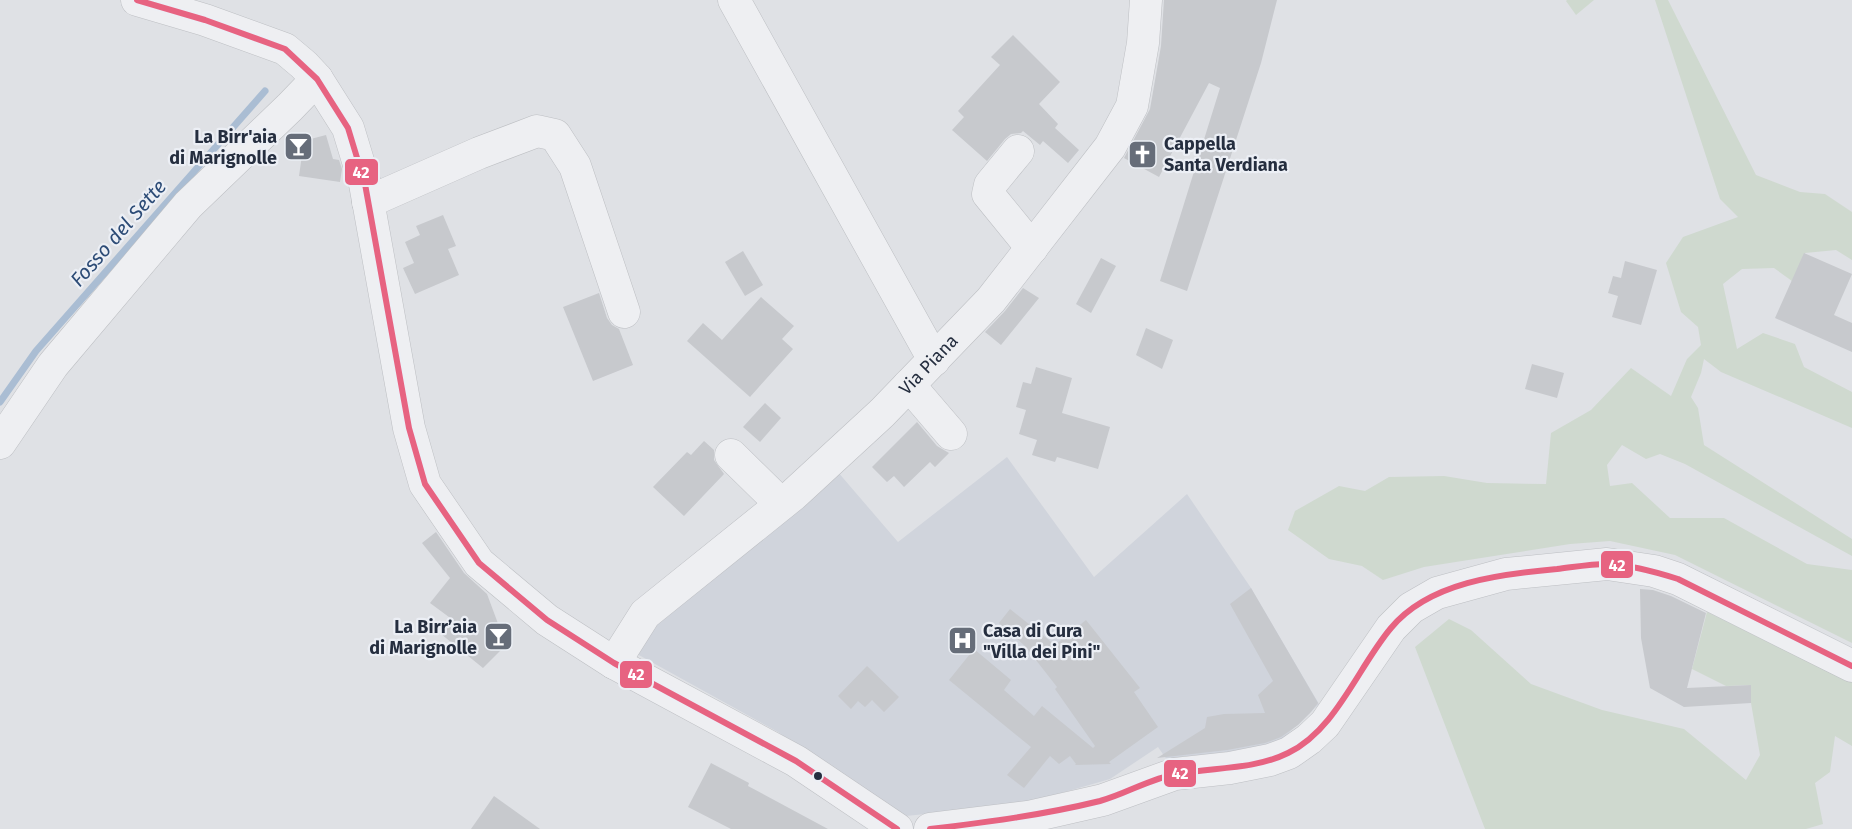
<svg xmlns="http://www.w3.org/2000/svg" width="1852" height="829" viewBox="0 0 1852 829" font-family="'Fira Sans',sans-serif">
<rect width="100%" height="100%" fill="#dfe1e5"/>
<!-- built -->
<path fill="#d0d4dc" d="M1007 457 1094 577 1187 494 1251 588 1319 704 1274 747 1261 753 1185 756 1167 760 1158 747 1110 779 1023 804 896 817 778 732 637 654 648 627 831 464 898 542Z"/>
<!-- green -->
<g fill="#cfd9cf">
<path d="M1567 0H1594L1576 15 1566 1Z"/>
<path d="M1655 0H1668L1756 175 1800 192 1825 194 1852 212V260L1836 250 1805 253 1792 281 1774 268 1742 269 1723 284 1737 349 1763 333 1795 344 1804 367 1852 392V428L1721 372 1704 359 1701 373 1691 397 1698 408 1704 445 1852 539V556L1685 464 1660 454 1646 459 1622 445 1607 465 1610 486 1632 483 1670 518H1724L1807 564 1852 570V643L1675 555 1610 541 1570 544 1462 561 1424 567 1383 580 1362 566 1329 559 1288 530 1295 511 1339 486 1365 491 1389 477 1444 476 1487 483 1546 484 1551 433 1591 410 1631 368 1671 396 1687 359 1701 345 1698 327 1681 312 1666 263 1683 237 1738 217 1720 199Z"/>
<path d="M1707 612 1813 664 1852 679V746L1835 736 1830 772 1815 783 1823 824 1806 829H1485L1415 647 1449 619 1471 630 1531 684 1602 710 1684 729 1746 780 1760 755 1751 703V685L1726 686 1692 669Z"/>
</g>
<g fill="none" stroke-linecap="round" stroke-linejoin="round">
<!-- stream -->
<path stroke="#aabdd3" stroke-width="7" d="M0 402 36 351 265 91"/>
</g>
<!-- building -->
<g fill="#c7c9cd">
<path d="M1164 0H1277L1261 63 1187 291 1160 281 1220 88 1209 83 1159 177 1124 158 1150 109 1161 46Z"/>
<path d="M1013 35 1060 82 1039 104 1058 124 1055 128 1079 150 1068 163 1043 141 1040 145 1023 131 1021 133 1011 134 1005 139 987 161 952 130 964 117 958 111 1000 65 991 57Z"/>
<path d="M326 135 333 159 339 160 342 169 340 182 299 176 302 155 308 156 303 141Z"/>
<path d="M443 215 456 246 448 249 459 275 415 294 403 268 414 263 405 242 420 235 416 226Z"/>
<path d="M743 251 763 285 745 296 725 262Z"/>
<path d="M1804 253 1852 274 1834 315 1852 323V352L1775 318Z"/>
<path d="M1101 258 1116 266 1091 313 1076 304Z"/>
<path d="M1625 261 1657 270 1641 325 1612 317 1618 296 1608 293 1613 276 1621 278Z"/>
<path d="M1023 288 1039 298 1001 345 985 332 1005 311Z"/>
<path d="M599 293 607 318 612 325 619 329 633 365 593 381 563 307Z"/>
<path d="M761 297 794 326 782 339 793 349 750 397 687 341 703 323 722 340Z"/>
<path d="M1146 328 1173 340 1162 369 1136 355Z"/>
<path d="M1532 364 1564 373 1557 398 1525 389Z"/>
<path d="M1036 367 1072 378 1062 413 1110 427 1098 469 1057 457 1055 462 1032 455 1037 440 1019 434 1026 410 1016 407 1023 382 1031 384Z"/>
<path d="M765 403 781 418 760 442 743 427Z"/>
<path d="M917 422 937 446 949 453 935 467 930 462 904 487 894 476 887 482 872 467Z"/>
<path d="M704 441 714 450V460L724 474 684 516 653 487 687 452 691 455Z"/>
<path d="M436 532 464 573 487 594 506 645 483 668 441 634 453 620 430 603 450 578 422 543Z"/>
<path d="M1251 588 1318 703 1311 712 1298 725 1281 737 1265 743 1227 750 1157 758 1205 728 1207 717 1224 714 1265 713 1258 695 1273 681 1230 604Z"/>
<path d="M1640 589 1653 590 1671 596 1706 613 1687 688 1751 685V703L1684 707 1650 688 1641 638Z"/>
<path d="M1010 609 1055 645 1086 620 1140 688 1134 692 1158 727 1109 762 1111 764 1075 765 1076 764 1070 756 1059 764 1050 756 1024 788 1007 775 1031 747 949 680 974 649 1011 680 1004 690 1034 716 1042 706 1093 748 1095 746 1055 689 1057 687 1025 646 999 623Z"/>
<path d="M867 666 899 697 884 712 872 700 865 707 858 701 851 709 838 696Z"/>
<path d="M711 763 749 783 748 786 828 829H731L688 807Z"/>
<path d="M494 796 540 829H471Z"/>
</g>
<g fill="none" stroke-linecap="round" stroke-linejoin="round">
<defs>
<g id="minor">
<path d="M137 0 205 20 285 49 304 65 317 79 348 128 365 184 409 428 425 484 479 563 547 620 614 663 796 761 897 829"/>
<path d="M734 0 934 360"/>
<path d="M1018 151 990 185 988 194 1032 248"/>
<path d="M368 202 479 153 537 131 555 135 575 166 624 312"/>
<path d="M909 385 951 434"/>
<path d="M0 443 53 365 188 205 290 107 317 79"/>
<path d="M731 455 781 504"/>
<path id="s1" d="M614 663 645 614 793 495 882 413 991 300 1110 147 1132 106 1143 43 1146 0"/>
<path d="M930 829 1028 817 1103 800 1175 774 1230 768 1270 760 1289 753 1309 739 1325 724 1391 628 1411 608 1437 593 1506 574 1607 564 1654 571 1678 579 1852 666"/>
</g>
</defs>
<!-- minor casing -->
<use href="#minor" stroke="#bdbfc3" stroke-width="33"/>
<!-- minor -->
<use href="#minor" stroke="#eeeff2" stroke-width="32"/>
<defs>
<g id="bus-1">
<path d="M137 0 205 20 285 49 317 79 348 128 365 184 409 428 425 484 479 563 547 620 614 663 796 761 897 829"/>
<path d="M930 829C988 822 1043 815 1100 801 1126 794 1151 778 1177 774 1213 767 1254 770 1288 753 1336 730 1358 667 1391 628 1429 582 1501 574 1557 569 1574 567 1591 564 1607 564 1631 565 1656 572 1678 579L1852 666"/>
</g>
</defs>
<!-- bus-1 casing -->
<use href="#bus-1" stroke="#eceff5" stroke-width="10"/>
<!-- bus-1 -->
<use href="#bus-1" stroke="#e76381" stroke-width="6"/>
</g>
<!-- icons -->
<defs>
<symbol id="bar-square" viewBox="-11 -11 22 22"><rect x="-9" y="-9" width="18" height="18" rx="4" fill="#666d79" stroke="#eceff5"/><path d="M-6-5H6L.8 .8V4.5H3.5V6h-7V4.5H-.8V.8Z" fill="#fff"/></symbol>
<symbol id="church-square" viewBox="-11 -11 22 22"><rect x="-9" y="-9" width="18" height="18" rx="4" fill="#666d79" stroke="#eceff5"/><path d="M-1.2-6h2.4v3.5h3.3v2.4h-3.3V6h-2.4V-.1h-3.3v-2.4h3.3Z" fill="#fff"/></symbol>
<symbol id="hospital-square" viewBox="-11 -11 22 22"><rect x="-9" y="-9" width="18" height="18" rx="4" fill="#666d79" stroke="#eceff5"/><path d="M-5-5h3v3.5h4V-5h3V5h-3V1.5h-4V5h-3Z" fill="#fff"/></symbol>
</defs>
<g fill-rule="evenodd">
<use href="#bar-square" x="282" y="130" width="33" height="33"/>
<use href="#church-square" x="1126" y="138" width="33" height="33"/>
<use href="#bar-square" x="482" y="620" width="33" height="33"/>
<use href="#hospital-square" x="946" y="624" width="33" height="33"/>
</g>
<!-- markers -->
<circle fill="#252e3f" stroke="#eceff5" stroke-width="2" cx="818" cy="776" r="5"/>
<g text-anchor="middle" stroke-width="4.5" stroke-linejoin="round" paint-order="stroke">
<!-- poi labels -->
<g font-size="18" font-weight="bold" fill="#252e3f" stroke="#eceff5" text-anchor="end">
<text x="277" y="143">La Birr'aia<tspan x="277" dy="21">di Marignolle</tspan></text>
<text x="1164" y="150" text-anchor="start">Cappella<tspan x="1164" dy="21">Santa Verdiana</tspan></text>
<text x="477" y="633">La Birr’aia<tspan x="477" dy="21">di Marignolle</tspan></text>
<text x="983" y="637" text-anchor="start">Casa di Cura<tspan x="983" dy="21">"Villa dei Pini"</tspan></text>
</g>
<!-- street labels -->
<g font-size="18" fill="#252e3f" stroke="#eceff5">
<text dy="6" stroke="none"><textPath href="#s1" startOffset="436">Via Piana</textPath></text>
</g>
<!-- water labels -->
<g font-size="20" font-style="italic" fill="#2c4b76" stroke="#eceff5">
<text transform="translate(118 233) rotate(-49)" y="7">Fosso del Sette</text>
</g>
</g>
<g stroke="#eceff5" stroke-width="2">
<rect x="344" y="158" width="35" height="28" rx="6" fill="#e76381"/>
<rect x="1600" y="550" width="34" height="29" rx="6" fill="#e76381"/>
<rect x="619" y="660" width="34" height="29" rx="6" fill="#e76381"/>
<rect x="1163" y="759" width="34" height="29" rx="6" fill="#e76381"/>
</g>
<g font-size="16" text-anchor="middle" font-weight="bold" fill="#fff">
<text x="361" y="178">42</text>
<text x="1617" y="571">42</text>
<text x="636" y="680">42</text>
<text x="1180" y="779">42</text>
</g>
</svg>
